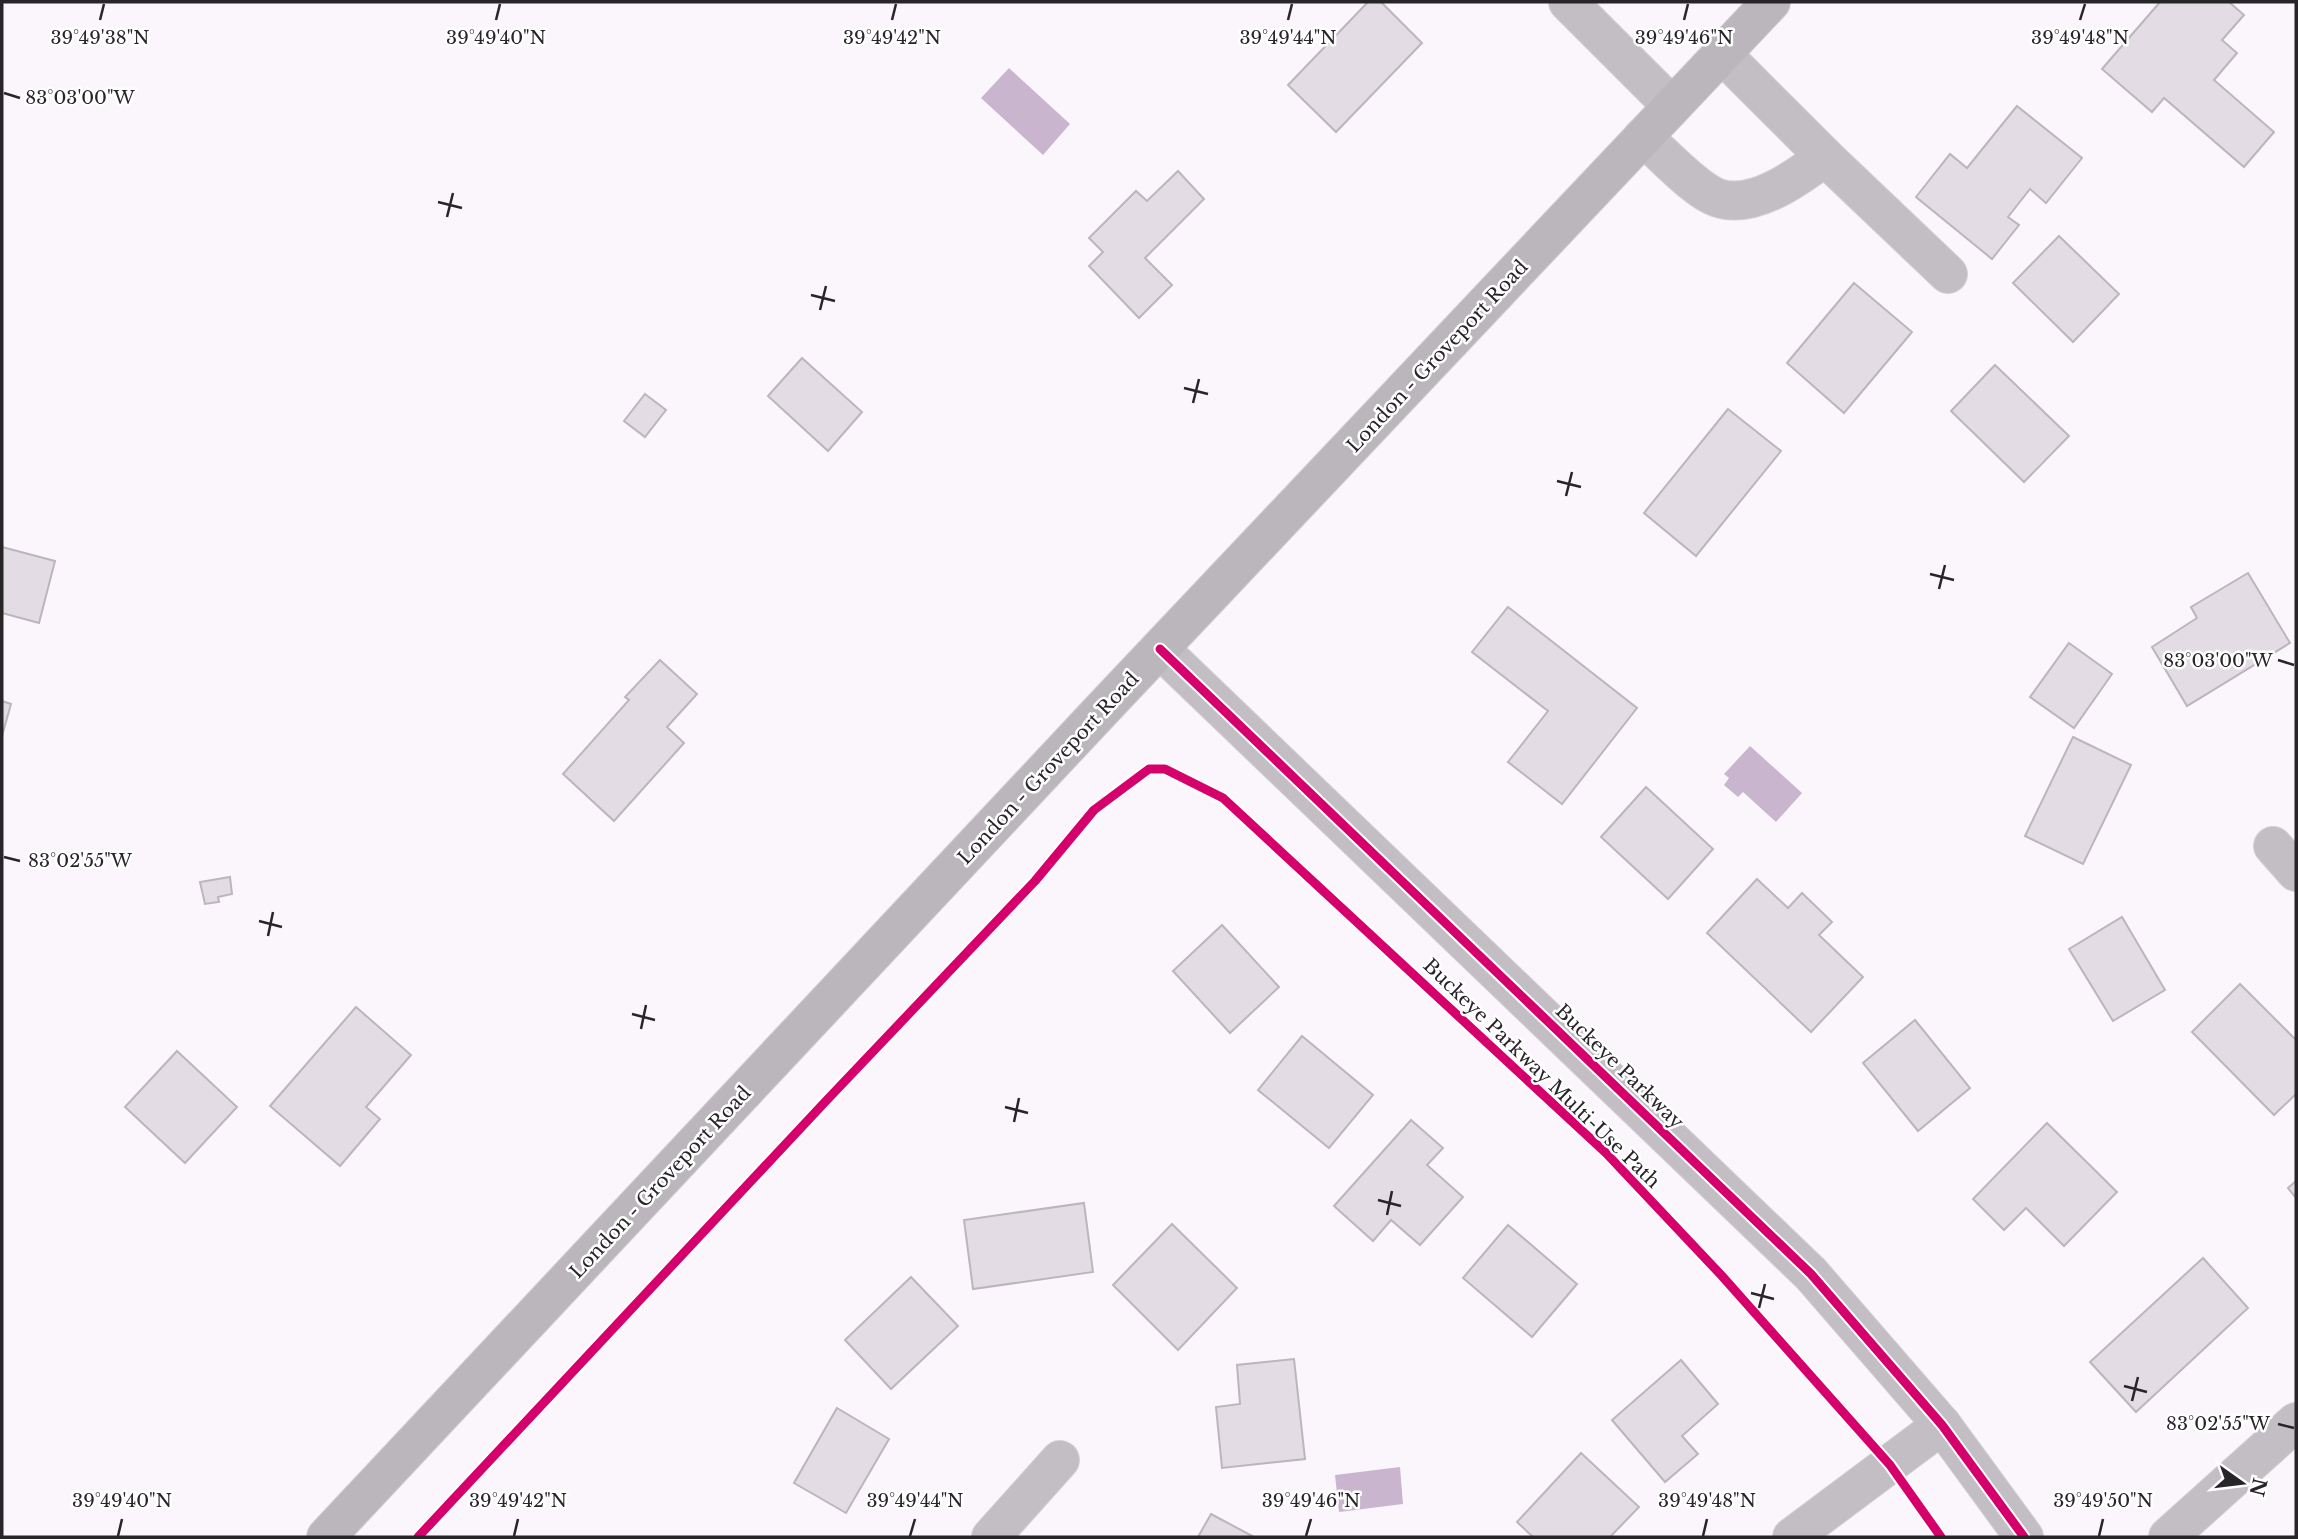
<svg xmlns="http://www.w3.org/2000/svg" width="2298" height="1539" viewBox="0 0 2298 1539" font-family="'Libre Baskerville',serif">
<rect width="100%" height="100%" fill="#fbf6fc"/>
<!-- water -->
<g fill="#c9b6ce">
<path d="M1009 68 1070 124 1043 155 981 98Z"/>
<path d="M1750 746 1802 793 1776 822 1743 792 1738 797 1724 785 1729 778 1724 774Z"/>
<path d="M1400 1467 1403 1504 1339 1512 1335 1475Z"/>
</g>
<!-- building -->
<g fill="#e3dce5" stroke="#bab6bb" stroke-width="2">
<path d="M1368 2H1381L1422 43 1336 132 1288 85Z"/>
<path d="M2160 2H2229L2244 15 2222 40 2237 53 2214 80 2274 132 2244 167 2164 98 2152 112 2102 69Z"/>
<path d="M2017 106 2082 158 2046 203 2030 189 2008 217 2019 225 1992 259 1916 197 1950 154 1967 168Z"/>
<path d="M1178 171 1204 199 1145 258 1172 285 1139 318 1089 266 1103 252 1089 238 1136 191 1147 201Z"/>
<path d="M2059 236 2119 294 2073 342 2013 283Z"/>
<path d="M1854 283 1912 332 1844 413 1787 363Z"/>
<path d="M802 358 862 412 828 451 768 396Z"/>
<path d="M1995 365 2069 436 2024 482 1951 411Z"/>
<path d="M645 394 666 410 645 437 624 421Z"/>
<path d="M1728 409 1781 451 1696 556 1644 513Z"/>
<path d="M2 547 55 561 39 623 2 613Z"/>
<path d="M2248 573 2290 643 2187 706 2152 647 2197 618 2191 607Z"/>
<path d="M1508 607 1637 708 1562 804 1508 762 1548 711 1472 652Z"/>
<path d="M2069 643 2112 674 2074 728 2030 697Z"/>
<path d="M660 660 697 694 667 727 684 743 614 821 563 774 629 700 625 697Z"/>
<path d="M2 701 11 704 2 736Z"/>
<path d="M2073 737 2131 765 2083 864 2025 836Z"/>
<path d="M1646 787 1713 849 1668 899 1601 837Z"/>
<path d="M230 877 232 894 218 897 219 902 205 904 200 882Z"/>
<path d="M1757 879 1788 908 1802 893 1832 922 1819 935 1863 977 1811 1032 1707 933Z"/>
<path d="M2122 917 2165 990 2113 1021 2069 949Z"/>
<path d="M1222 925 1279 987 1230 1033 1173 971Z"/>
<path d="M2240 984 2296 1040V1094L2274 1115 2192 1032Z"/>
<path d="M356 1007 411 1055 366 1107 380 1119 340 1166 270 1106Z"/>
<path d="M1915 1020 1970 1088 1918 1131 1863 1063Z"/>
<path d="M1302 1036 1373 1095 1329 1148 1258 1090Z"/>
<path d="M177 1051 237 1107 185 1163 125 1107Z"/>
<path d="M1411 1120 1443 1148 1427 1165 1463 1197 1420 1245 1391 1220 1373 1241 1334 1206Z"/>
<path d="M2047 1123 2117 1192 2064 1246 2026 1208 2004 1230 1973 1199Z"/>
<path d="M2296 1181V1198L2288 1188Z"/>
<path d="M1084 1203 1093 1272 973 1289 964 1220Z"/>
<path d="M1172 1224 1237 1288 1178 1350 1113 1285Z"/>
<path d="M1508 1225 1577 1284 1532 1337 1463 1278Z"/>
<path d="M2203 1258 2248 1308 2136 1412 2090 1362Z"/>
<path d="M911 1277 958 1326 891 1389 845 1340Z"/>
<path d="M1294 1359 1305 1459 1222 1468 1216 1407 1240 1404 1237 1365Z"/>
<path d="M1681 1360 1718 1404 1682 1436 1698 1454 1665 1482 1612 1420Z"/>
<path d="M837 1408 889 1439 846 1513 794 1483Z"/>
<path d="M1581 1453 1639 1507 1610 1537H1533L1517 1522Z"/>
<path d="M1211 1514 1254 1537H1198Z"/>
</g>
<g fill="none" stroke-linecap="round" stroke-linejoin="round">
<defs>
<g id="minor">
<path d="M1568 2 1672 106"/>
<path d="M1721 53 1825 157 1948 274"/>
<path d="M1643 137C1662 153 1696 191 1718 198 1754 210 1798 177 1825 157"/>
<path d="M1160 649 1811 1274 1942 1425 2024 1537"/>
<path d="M2273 846 2296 872"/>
<path d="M991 1537 1060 1460"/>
<path d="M1792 1537 1942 1425"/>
<path d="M2168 1537 2296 1422"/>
</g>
<path id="major" d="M326 1537 1110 701 1771 2"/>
</defs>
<!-- minor casing -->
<use href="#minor" stroke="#d4d1d5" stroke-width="40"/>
<!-- major casing -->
<use href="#major" stroke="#d4d1d5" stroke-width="40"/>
<!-- minor -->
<use href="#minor" stroke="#c2bec3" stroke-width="38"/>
<!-- major -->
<use href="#major" stroke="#bbb6bc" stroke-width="38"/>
<defs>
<g id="cycleway">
<path d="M1160 649 1811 1274 1942 1425 2024 1537"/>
<path d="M418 1537 825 1102 1035 881 1094 810 1149 769H1165L1223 798 1606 1153 1722 1276 1890 1465 1941 1537"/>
</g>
</defs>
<!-- cycleway casing -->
<use href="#cycleway" stroke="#fff" stroke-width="13"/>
<!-- cycleway -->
<use href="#cycleway" stroke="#d6006c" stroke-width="9"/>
</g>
<!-- ticks -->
<path fill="none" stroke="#282529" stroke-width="2.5" d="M100 20 104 4M496 20 500 4M892 20 896 4M1288 20 1292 4M1684 20 1688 4M2080 20 2085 4M4 93 20 98M438 202 462 208M447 217 453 193M811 295 835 301M820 310 826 286M1184 388 1208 394M1193 403 1199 379M1557 481 1581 487M1566 496 1572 472M1930 574 1954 580M1939 589 1945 565M2278 660 2294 665M4 857 20 861M259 921 282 927M268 936 273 912M632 1014 655 1020M641 1029 646 1005M1005 1107 1028 1113M1014 1122 1019 1098M1378 1200 1401 1206M1387 1215 1392 1191M1751 1293 1774 1299M1759 1308 1765 1284M2124 1386 2147 1392M2132 1401 2138 1377M2278 1424 2294 1428M118 1536 122 1519M514 1536 518 1519M910 1536 915 1519M1306 1536 1311 1519M1703 1536 1707 1519M2099 1536 2103 1519"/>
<g text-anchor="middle" stroke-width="5" stroke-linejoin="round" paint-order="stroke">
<!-- street labels -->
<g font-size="19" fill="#282529" stroke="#fff">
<text transform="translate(1437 356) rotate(-47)" y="7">London - Groveport Road</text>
<text transform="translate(1048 768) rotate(-47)" y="7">London - Groveport Road</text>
<text transform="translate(1620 1066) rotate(44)" y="7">Buckeye Parkway</text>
<text transform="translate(1542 1073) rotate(44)" y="7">Buckeye Parkway Multi-Use Path</text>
<text transform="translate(660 1182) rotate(-47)" y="7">London - Groveport Road</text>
</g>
</g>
<g font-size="18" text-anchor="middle" fill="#282529" stroke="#fff" stroke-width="5" stroke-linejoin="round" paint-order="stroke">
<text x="100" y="44">39°49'38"N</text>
<text x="496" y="44">39°49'40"N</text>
<text x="892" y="44">39°49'42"N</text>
<text x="1288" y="44">39°49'44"N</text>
<text x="1684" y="44">39°49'46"N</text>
<text x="2080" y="44">39°49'48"N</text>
<text x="80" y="104">83°03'00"W</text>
<text x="2218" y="667">83°03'00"W</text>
<text x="80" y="867">83°02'55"W</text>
<text x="2218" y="1430">83°02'55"W</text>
<text x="122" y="1507">39°49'40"N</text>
<text x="518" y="1507">39°49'42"N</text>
<text x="915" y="1507">39°49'44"N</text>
<text x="1311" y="1507">39°49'46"N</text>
<text x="1707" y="1507">39°49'48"N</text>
<text x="2103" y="1507">39°49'50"N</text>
</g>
<!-- border -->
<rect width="2298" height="1539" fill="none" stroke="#282529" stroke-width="7"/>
<!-- north arrow -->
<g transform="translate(2242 1483) rotate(104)" stroke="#ffffff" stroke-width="5" paint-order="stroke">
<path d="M0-5L12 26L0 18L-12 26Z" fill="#282529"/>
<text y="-10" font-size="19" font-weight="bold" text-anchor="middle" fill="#282529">N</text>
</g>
</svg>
